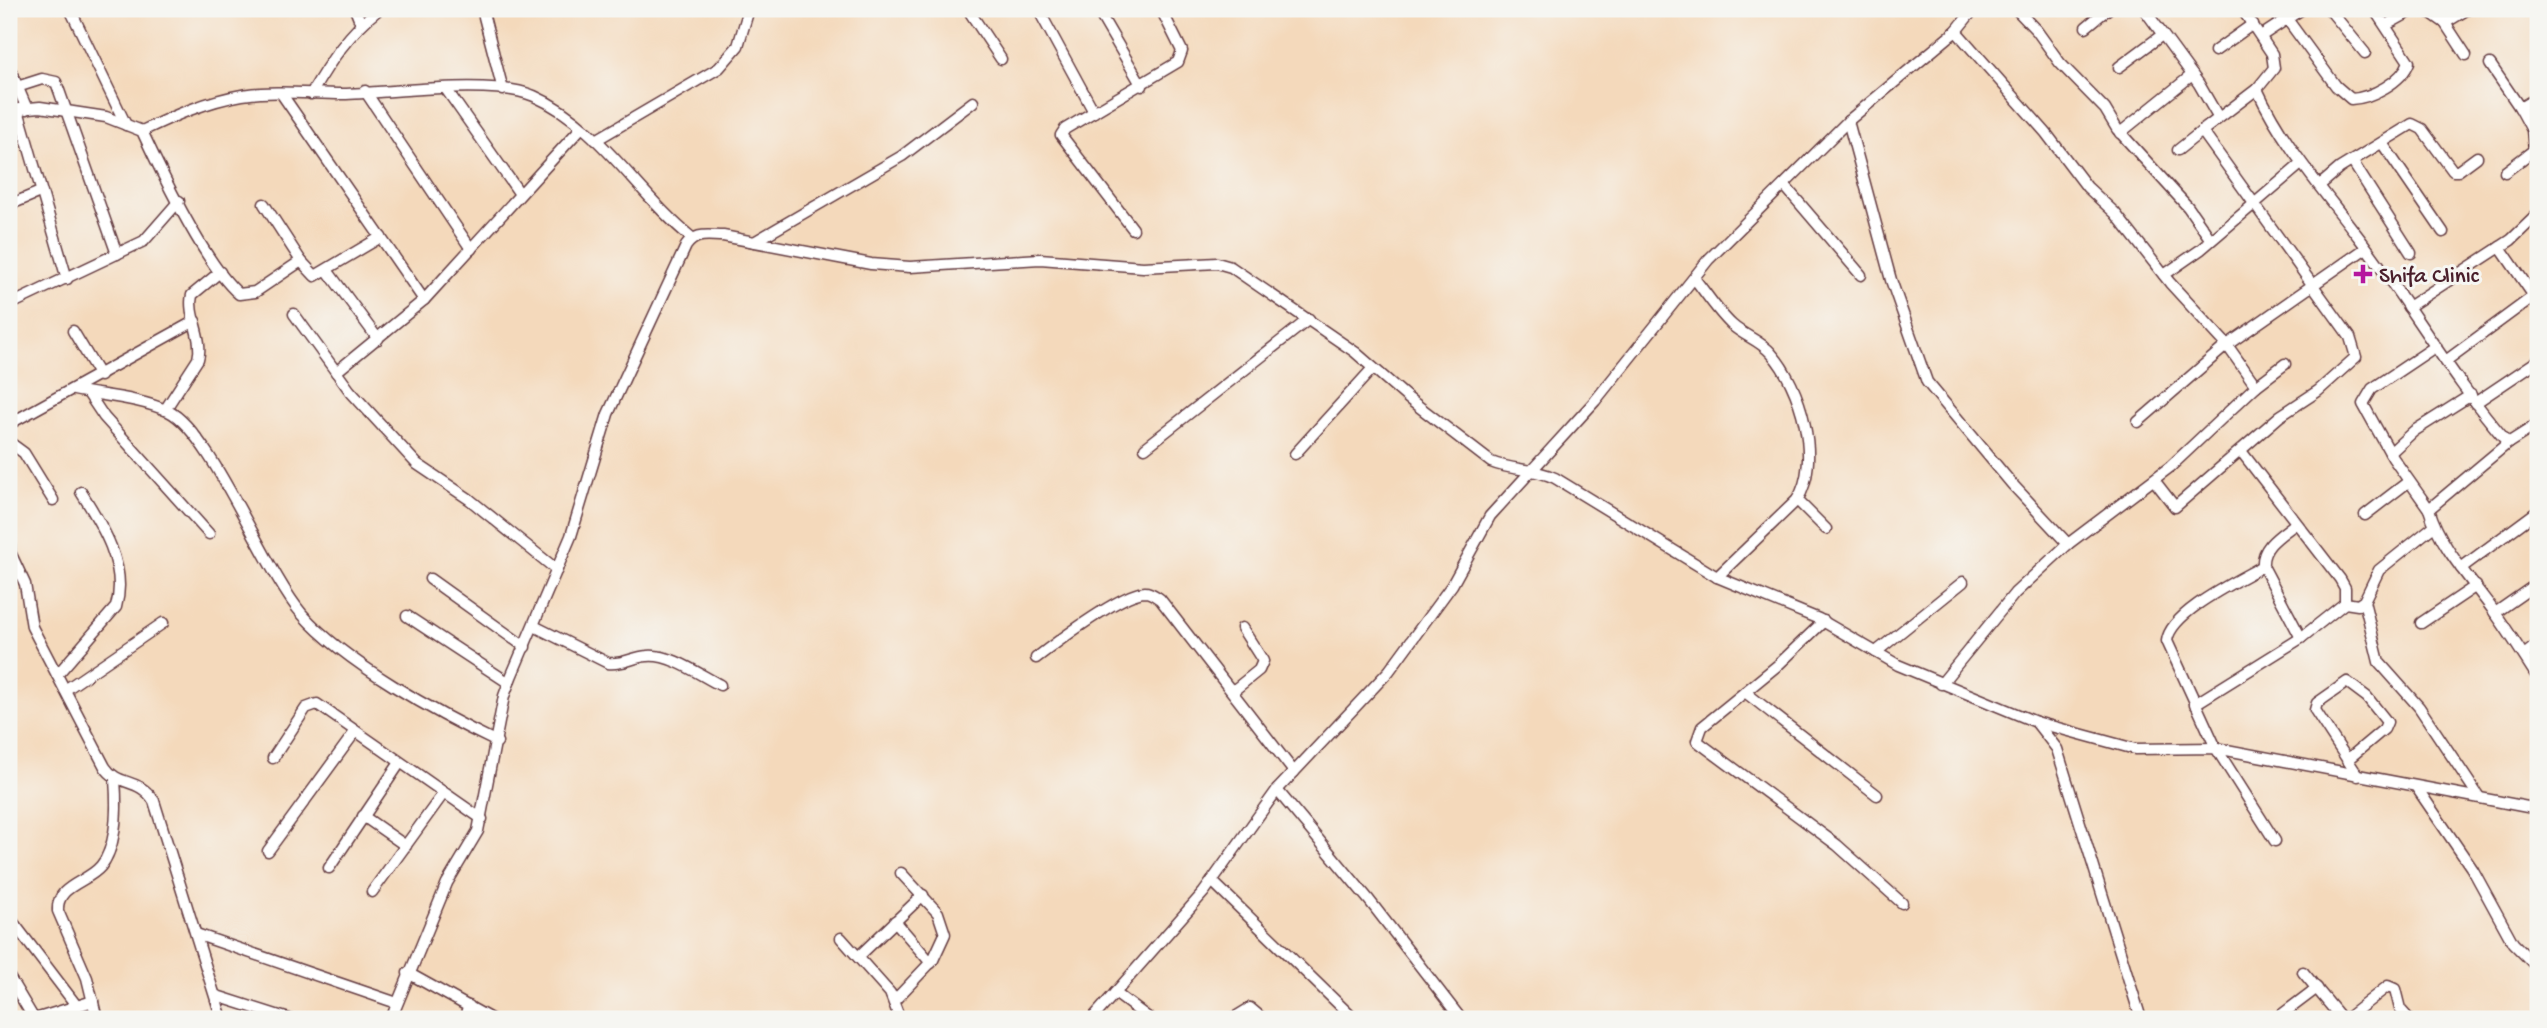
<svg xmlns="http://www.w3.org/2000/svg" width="2547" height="1028" viewBox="0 0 2547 1028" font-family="'Gochi Hand',sans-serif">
<rect width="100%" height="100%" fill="#f6f6f2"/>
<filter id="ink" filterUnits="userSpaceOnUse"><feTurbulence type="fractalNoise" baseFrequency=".0143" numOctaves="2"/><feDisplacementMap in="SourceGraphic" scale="14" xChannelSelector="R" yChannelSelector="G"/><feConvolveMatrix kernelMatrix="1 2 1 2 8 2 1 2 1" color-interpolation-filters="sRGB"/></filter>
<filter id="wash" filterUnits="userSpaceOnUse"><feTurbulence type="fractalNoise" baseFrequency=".00686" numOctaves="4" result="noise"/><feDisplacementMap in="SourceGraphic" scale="28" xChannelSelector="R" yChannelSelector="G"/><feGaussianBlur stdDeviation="1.57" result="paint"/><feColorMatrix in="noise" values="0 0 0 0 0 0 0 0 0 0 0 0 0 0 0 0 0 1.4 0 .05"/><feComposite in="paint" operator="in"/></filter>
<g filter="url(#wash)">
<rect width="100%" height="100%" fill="#f4d9bb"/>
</g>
<g filter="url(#ink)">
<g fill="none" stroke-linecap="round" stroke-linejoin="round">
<defs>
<g id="minor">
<path d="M70 9 126 125"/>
<path d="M355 9 361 24"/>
<path d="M482 9 503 90"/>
<path d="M971 9V14L1001 59"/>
<path d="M1038 9 1094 112"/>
<path d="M1097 9 1142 86"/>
<path d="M2016 9 2037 31 2060 63 2105 109 2117 129 2188 207 2211 240"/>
<path d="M2144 9 2199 84 2218 117"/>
<path d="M2242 9 2272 54 2274 68 2257 89C2283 145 2323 190 2360 239 2411 306 2453 380 2508 443L2429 509C2440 547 2470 578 2493 610 2509 632 2523 655 2538 678"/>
<path d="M2329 9 2365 53"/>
<path d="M2425 9 2445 23 2468 9"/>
<path d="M2287 19 2336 86 2351 99C2371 98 2402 82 2409 62L2374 9"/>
<path d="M2445 23 2466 55"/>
<path d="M2386 25 2415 9"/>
<path d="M2086 27 2108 9"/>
<path d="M2261 36 2302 9"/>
<path d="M2215 51 2253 24"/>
<path d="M2490 64 2520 108"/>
<path d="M9 67 27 109"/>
<path d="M2119 67 2162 35"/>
<path d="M17 87 42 79 56 82 117 254"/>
<path d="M446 89 520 194"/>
<path d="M365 91 471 249"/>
<path d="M281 93 424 300"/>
<path d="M311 94C330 61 349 33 379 9"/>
<path d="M9 110 40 107 106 117 142 131C161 172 206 266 239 294L255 292 301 261"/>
<path d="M18 110 67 279"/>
<path d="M1848 121 1891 280 1927 382 2012 484 2068 544"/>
<path d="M142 131C173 116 207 101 242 95 275 90 310 94 343 94 391 93 492 78 534 96 600 125 637 194 692 238"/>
<path d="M2120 133 2192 75"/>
<path d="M596 140 719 68 738 46 749 9"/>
<path d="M2382 143 2443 232"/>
<path d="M2178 150 2202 131"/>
<path d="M2352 161 2411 253"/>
<path d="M2505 172 2534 150 2532 130 2520 108 2538 97"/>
<path d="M1784 185 1861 275"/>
<path d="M2320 185 2340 168 2412 124 2422 129 2453 171H2458L2477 157"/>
<path d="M264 204 301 261 315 276 381 237"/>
<path d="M9 205 40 192"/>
<path d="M1133 229 1061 135 1065 129 1178 62 1182 51 1161 9"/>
<path d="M754 242 902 156 973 102"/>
<path d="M2500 247 2538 302"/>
<path d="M327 270 378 339"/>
<path d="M2164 275 2200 250 2301 164"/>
<path d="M1694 278C1706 293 1717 311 1732 325 1744 336 1760 340 1771 353 1801 386 1822 461 1797 500L1717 577"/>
<path d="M9 305 144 241 179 201"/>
<path d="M2408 307 2511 240 2538 214"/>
<path d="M294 314 350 391 417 464 469 499 557 570"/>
<path d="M73 331 100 376"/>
<path d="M2447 360 2538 293"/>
<path d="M336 372 424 300 581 128"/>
<path d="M2256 386 2285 364"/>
<path d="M74 390C104 396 139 398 168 411 211 431 264 570 302 614 345 663 438 714 497 742"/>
<path d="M88 393 104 417 209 534"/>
<path d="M2475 403 2536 362"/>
<path d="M165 410 198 359C204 337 187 316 192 295L220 272"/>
<path d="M2138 422 2227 345 2366 248"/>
<path d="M9 424 195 321"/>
<path d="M9 442 24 453 53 500"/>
<path d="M2508 443 2538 424"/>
<path d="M1145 448 1309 319"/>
<path d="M2390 453 2414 431 2471 395"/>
<path d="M1295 454 1373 368"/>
<path d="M2154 480 2175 507 2280 416 2318 391 2356 357 2350 337 2202 131 2257 89"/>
<path d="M1797 500 1826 529"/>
<path d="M2429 509 2393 458 2363 404 2372 389 2436 346"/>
<path d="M2365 515 2408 482"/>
<path d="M2295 524C2281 535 2261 546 2263 566L2301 638"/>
<path d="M9 530 10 552 25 584 32 627 105 767C118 787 139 777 154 801L222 1019"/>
<path d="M2263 566C2239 580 2170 612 2167 641L2216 748 2275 841"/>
<path d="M2461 568 2538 511"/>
<path d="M430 579 525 647"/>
<path d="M2364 601 2379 662 2419 707 2479 797"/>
<path d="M2345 603 2358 605 2364 601 2379 570 2434 526"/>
<path d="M2495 613 2538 583"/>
<path d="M407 616 509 683"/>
<path d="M1824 621 1778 665 1702 727 1697 741 1837 845 1902 903"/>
<path d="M2421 623 2476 586"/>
<path d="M534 626 608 663C622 665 633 657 647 656 670 653 700 675 720 685"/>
<path d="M1876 652 1963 582"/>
<path d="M2524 655 2538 644"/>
<path d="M1036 658C1057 642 1121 593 1145 592 1151 592 1155 596 1160 599L1294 772"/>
<path d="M57 675 116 607C128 566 102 525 81 492"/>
<path d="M1941 684 2015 593 2068 544 2170 467 2256 386 2227 345 2170 283 2115 213 2087 187 2046 133 1956 31"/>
<path d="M65 690 163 623"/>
<path d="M1233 691 1259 670 1263 661 1242 628"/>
<path d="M1745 692 1877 795"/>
<path d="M2195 704 2301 638 2345 603V588L2340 579 2241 451"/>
<path d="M2036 722 2057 749 2141 1019"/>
<path d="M273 758 306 708 317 704 482 819"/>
<path d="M2347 760 2384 729 2387 722 2367 697 2347 682 2317 703 2315 710 2358 776"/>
<path d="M2417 788 2473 870 2513 943 2538 968"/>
<path d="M1277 790 1369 900 1461 1019"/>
<path d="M363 816 406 846"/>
<path d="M268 851 355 732"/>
<path d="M329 868 399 764"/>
<path d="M1212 881 1354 1019"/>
<path d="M372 892 443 794"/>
<path d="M9 917 76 1005"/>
<path d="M895 921 931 963"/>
<path d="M196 934 397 1003"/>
<path d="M841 938 890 993 900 1019"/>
<path d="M858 957 923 895"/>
<path d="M2303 972 2342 1019"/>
<path d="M408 973 491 1019"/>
<path d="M9 977 34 1019"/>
<path d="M1115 993 1150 1019"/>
<path d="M217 996 289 1019"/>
<path d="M894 1001 933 960 945 934 938 913 901 873"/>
<path d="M35 1019 93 1001"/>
<path d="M97 1019 87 978 58 911C56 885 87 883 101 866 118 845 117 804 115 779"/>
<path d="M391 1019 447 883 478 831 504 696 511 677 571 536 608 414 686 246C696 232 707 236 723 236L871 264 910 267 1040 259 1143 267 1217 263 1231 267 1355 352 1409 399 1491 462C1513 471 1534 468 1555 478L1717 577 1819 619 1898 665 2036 722 2135 749 2216 748 2538 809"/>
<path d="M464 1019 469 1006"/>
<path d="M1092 1019 1204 892 1277 790 1389 671 1452 585 1490 516 1595 401 1708 260 1848 121 1956 31 1974 9"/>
<path d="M1232 1019 1250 1008 1263 1019"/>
<path d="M2276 1019 2317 988"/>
<path d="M2346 1019 2388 986 2395 989 2400 1009 2409 1019"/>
</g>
</defs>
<!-- minor casing -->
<use href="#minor" stroke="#643b41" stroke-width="13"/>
<!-- minor -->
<use href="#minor" stroke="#fff" stroke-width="10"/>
</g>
</g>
<!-- markers -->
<path fill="#b5179e" stroke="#f6f6f2" stroke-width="2.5" d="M2359.5 263.5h7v7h7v7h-7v7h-7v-7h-7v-7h7z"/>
<g text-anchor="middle" stroke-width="6" stroke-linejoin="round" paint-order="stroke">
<!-- poi labels -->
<g font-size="23" fill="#4a1f2b" stroke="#f6f6f2" text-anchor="start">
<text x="2379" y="282">Shifa Clinic</text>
</g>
</g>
<!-- margin -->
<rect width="2547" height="1028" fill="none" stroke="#f6f6f2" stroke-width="35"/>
</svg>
